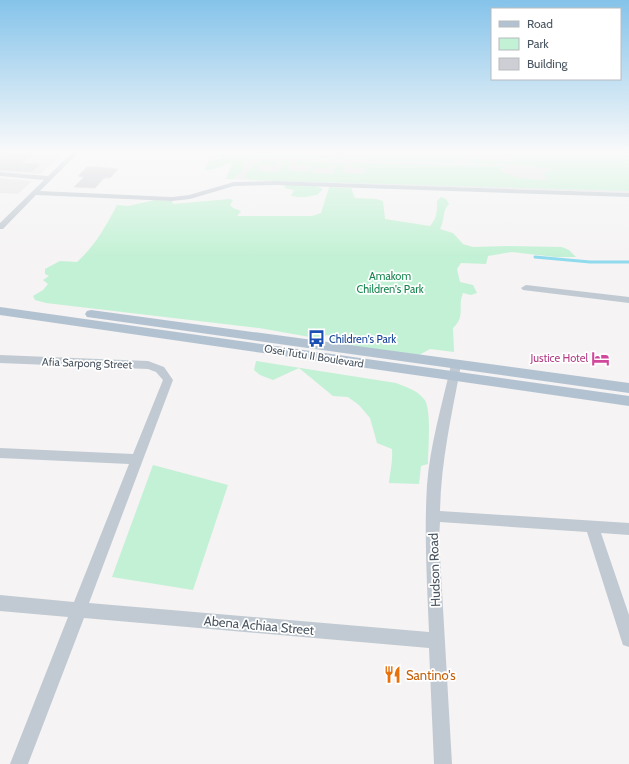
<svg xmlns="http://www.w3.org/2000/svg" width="629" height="764" viewBox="0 0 629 764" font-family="Cabin,sans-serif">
<rect width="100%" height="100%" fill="#f5f3f3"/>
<!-- education -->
<g fill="#e6e4e5">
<path d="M0 151H66L43 172 38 174 0 171Z"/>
<path d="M239 151H629V193L225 179Z"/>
<path d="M0 178 21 180 32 181 18 194 0 193Z"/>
</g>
<!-- green -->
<g fill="#c3f1d5">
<path d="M195 151H250L243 170 233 179H226L232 163C222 164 217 171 204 170L209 160 219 159 221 156 210 155 199 157 196 154Z"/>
<path d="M252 151H258V153L315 155V157L310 159 258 157 248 162Z"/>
<path d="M368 151H473L462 159 451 163 316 159V155L366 157Z"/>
<path d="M510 151H629V191L247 180V177H243C255 165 257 153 277 161L275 166 259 165 258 171 279 172 282 160H292L289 171H310L311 166 294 165 296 160 330 162 329 168H314L312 173 333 174 334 162 345 163V167H343V171L345 173 364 174 365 168 349 167V163L507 166 506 168H500L504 173 516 177V178L548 180 543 172 551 171 552 169 517 165 473 164 464 162 472 156 480 154 483 160 514 161Z"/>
<path d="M286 185C298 185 313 183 323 189L317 195C312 195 310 197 304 197 300 198 295 196 291 196L294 190 284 188Z"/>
<path d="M329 187 351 188 355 198 376 199 383 201 385 219 430 226C437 218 437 212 437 201L441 197 446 199 449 204C442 211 445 220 440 229L453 233 463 244 473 247 508 246 562 247 569 250 576 257H555L512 252 488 256 486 264 461 263 457 269 460 282 473 285 477 293 471 295 463 293C457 307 466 316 453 328L454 352 430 349 419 355 383 350H371L335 343 331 336 326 335 325 337 321 339 259 328 46 303 35 300 33 296 43 290 48 284 43 280 49 276 45 274V269L60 261 77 262C95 246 106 226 117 205L128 206 155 200 172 201 173 204 229 199 233 200 230 205 233 208 241 211 237 216H312L321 213Z"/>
<path d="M256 361 396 383C406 387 417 390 424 399 432 408 428 450 428 464L421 466 419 484 389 483C390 472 393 461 392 449L377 443 370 418 359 405 348 397 333 396 299 368 273 380 260 375 254 370Z"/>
<path d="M153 465 228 485 193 590 112 577Z"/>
</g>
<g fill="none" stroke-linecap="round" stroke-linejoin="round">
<!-- stream -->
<path stroke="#90daee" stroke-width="3" d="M535 257 590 262H629"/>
</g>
<!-- building -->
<g fill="#cdcfd5" stroke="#d7d9de">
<path d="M0 151 34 153 22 163 41 164 31 172 0 170Z"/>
<path d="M87 167H97L118 169 110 178H104L95 188 74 187 84 177 78 176Z"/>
</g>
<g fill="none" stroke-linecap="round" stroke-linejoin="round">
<!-- minor -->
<g fill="#c1cad2" fill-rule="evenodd">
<path d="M74 151H80L40 191 172 197 189 195 234 182 275 181 629 193V197L275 185 234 186 190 199 172 201 36 195 3 229H0V223L44 180 0 176V172L48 176Z"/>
<path d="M526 285 629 297V303L523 290 521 288Z"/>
<path d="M0 355 148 361 164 367 173 380 89 603 429 632C427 583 424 534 427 485 430 445 442 405 451 365L452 362H460L461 365C452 413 441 461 440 511L629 523V535L601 533 629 615V647L623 645 621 639 587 532 440 522 439 539 452 764H434L429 648 84 618 28 764H10L68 617 0 611V595L74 602 129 464 0 458V448L133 454 163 380 156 372 148 369 0 363Z"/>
</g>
<!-- major -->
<g fill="#b3c2d1" fill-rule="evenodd">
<path d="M0 307 629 396V406L0 315Z"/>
<path d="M91 310 629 383V393L87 317 85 314 87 311Z"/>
</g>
</g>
<!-- sky -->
<linearGradient id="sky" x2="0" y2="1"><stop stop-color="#85c3ea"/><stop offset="0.59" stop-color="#fafafa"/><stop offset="1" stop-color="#fafafa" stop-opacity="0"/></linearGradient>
<rect width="629" height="257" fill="url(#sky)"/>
<!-- icons -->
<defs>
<symbol id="bus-bare" viewBox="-9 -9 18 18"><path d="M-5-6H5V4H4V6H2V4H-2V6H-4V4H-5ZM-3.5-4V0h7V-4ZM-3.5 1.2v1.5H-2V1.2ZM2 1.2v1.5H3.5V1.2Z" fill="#1a4fb4" stroke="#fff" stroke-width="2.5" paint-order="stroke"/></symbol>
<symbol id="hotel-bare" viewBox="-9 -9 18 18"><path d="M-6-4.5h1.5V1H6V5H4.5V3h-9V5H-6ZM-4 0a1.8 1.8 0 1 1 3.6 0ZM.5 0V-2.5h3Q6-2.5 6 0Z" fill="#d1479c" stroke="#fff" stroke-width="2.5" paint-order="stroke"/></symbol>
<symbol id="restaurant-bare" viewBox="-9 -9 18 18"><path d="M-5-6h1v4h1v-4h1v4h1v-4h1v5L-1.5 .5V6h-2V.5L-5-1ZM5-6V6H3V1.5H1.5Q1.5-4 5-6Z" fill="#e8710a" stroke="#fff" stroke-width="2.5" paint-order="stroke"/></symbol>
</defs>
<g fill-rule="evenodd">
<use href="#bus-bare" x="304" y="326" width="25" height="25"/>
<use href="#hotel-bare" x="588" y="346" width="25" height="25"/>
<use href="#restaurant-bare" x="380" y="662" width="25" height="25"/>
</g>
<g text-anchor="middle" stroke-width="3.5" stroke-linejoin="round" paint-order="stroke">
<!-- park labels -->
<g font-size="11" fill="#17864f" stroke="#fff">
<text x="390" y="280">Amakom<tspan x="390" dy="13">Children's Park</tspan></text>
</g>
<!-- transit labels -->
<g font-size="11" fill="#164399" stroke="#fff" text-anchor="start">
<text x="329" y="343">Children's Park</text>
</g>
<!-- street labels -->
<g font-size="11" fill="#4a5661" stroke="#fff">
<text transform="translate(314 356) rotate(9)" y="4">Osei Tutu II Boulevard</text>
<text transform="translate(87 363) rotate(2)" y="4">Afia Sarpong Street</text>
</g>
<!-- hotel labels -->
<g font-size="11" fill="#b23c85" stroke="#fff" text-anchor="end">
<text x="588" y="362">Justice Hotel</text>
</g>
<!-- near-street labels -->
<g font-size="13" fill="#4a5661" stroke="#fff">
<text transform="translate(434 570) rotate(-92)" y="5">Hudson Road</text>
<text transform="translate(259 625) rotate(5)" y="5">Abena Achiaa Street</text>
</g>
<!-- near-food labels -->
<g font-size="13" fill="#c56008" stroke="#fff" text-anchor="start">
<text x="406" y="680">Santino's</text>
</g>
</g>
<!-- legend -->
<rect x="491" y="8" width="130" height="72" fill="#ffffff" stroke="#b7bbc0"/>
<rect x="499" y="21" width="20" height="6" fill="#b3c2d1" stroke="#b7bbc0"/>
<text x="527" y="28" font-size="12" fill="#4a5661">Road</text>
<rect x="499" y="38" width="20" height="12" fill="#c3f1d5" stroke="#b7bbc0"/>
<text x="527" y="48" font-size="12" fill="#4a5661">Park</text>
<rect x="499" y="58" width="20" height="12" fill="#cdcfd5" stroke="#b7bbc0"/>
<text x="527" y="68" font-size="12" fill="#4a5661">Building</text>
</svg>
